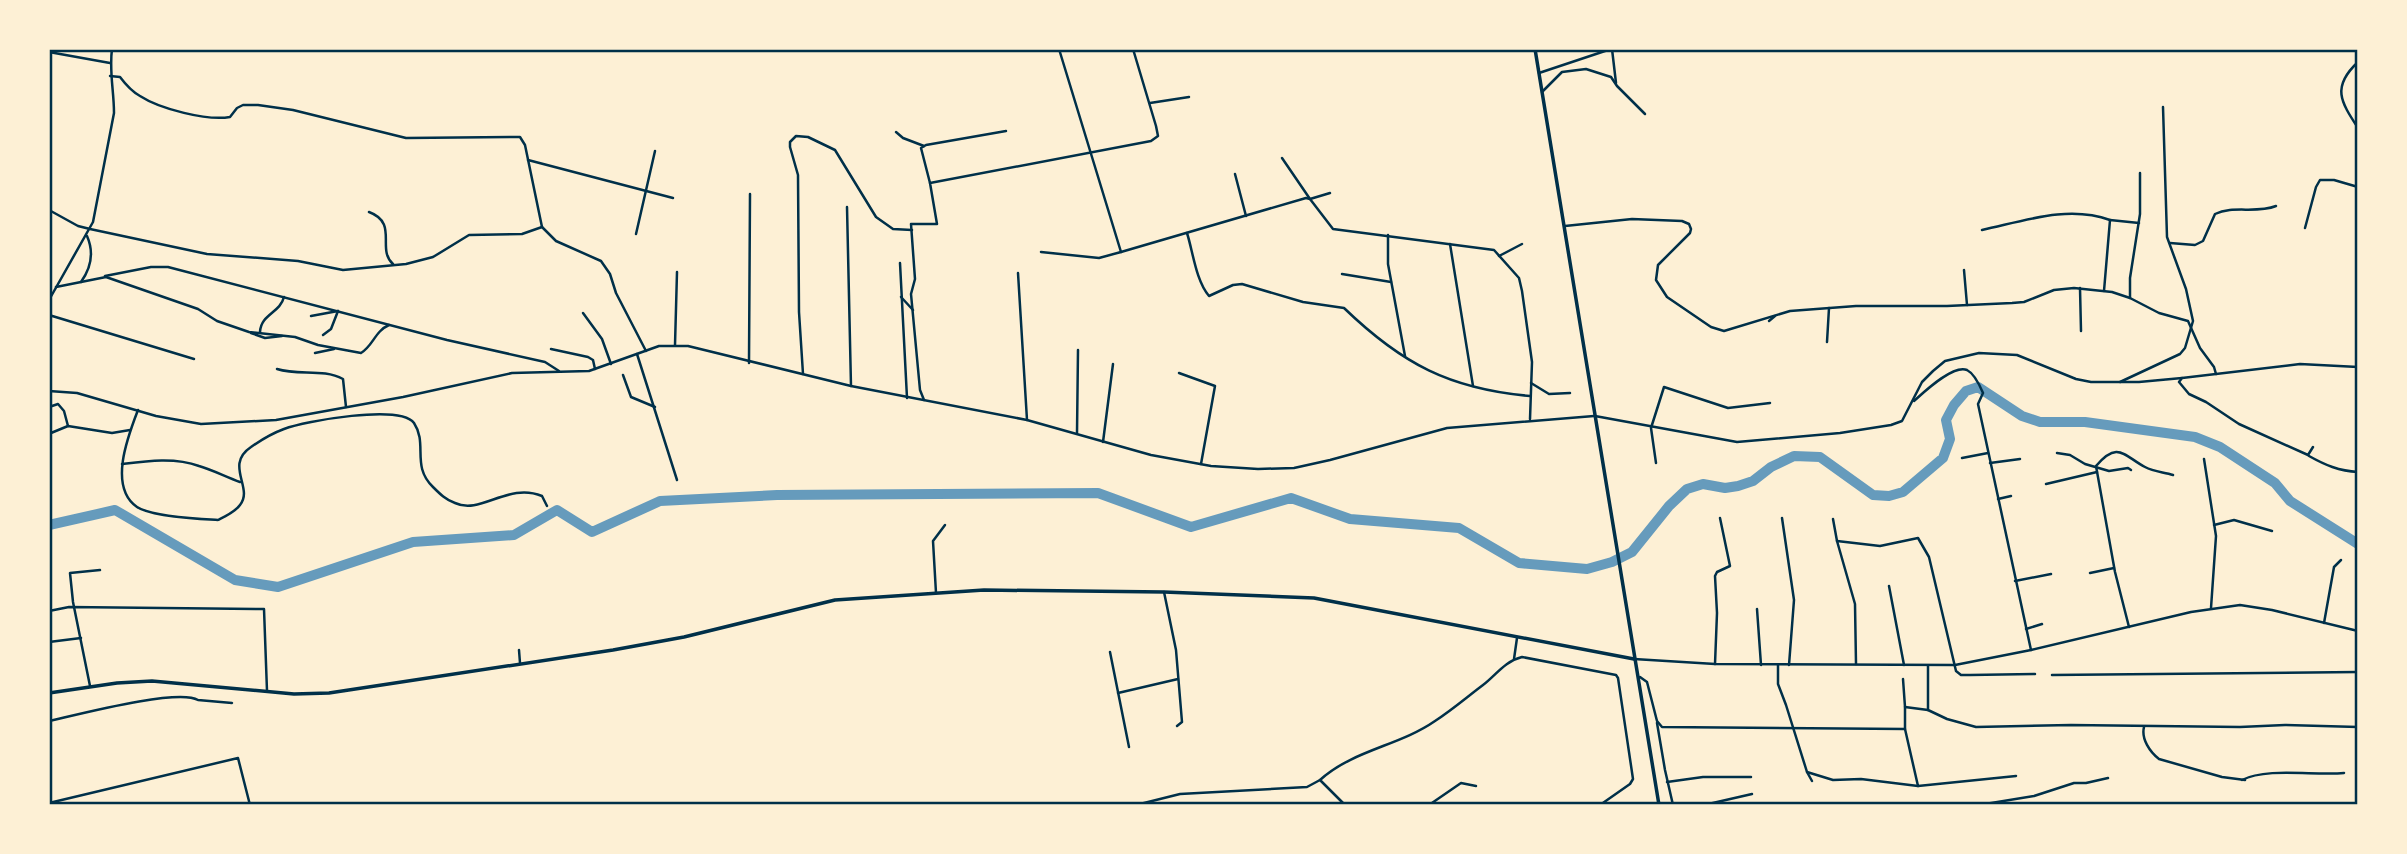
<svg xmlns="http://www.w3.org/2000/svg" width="2407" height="854" viewBox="0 0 2407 854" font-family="'Libre Baskerville',serif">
<rect width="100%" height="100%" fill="#fdf0d5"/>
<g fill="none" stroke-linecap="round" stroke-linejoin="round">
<!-- river -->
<path stroke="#669bbc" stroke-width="10" d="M49 525 115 510 235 580 278 587 413 542 514 535 557 510 592 532 660 501 777 495 1098 493 1191 527 1291 498 1350 519 1459 528 1519 563 1587 569 1612 562 1632 552 1669 506 1687 489 1703 484 1725 488 1738 486 1753 481 1771 467 1794 456 1820 457 1873 495 1889 496 1903 492 1943 458 1950 439 1946 420 1954 405 1966 391 1978 387 2022 416 2040 422H2085L2195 437 2220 447 2275 483 2290 501 2358 544"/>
<!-- minor -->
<g stroke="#003049" stroke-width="2.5">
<path d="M1059 49 1121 252 1306 198 1310 199 1333 229 1494 250 1519 278 1522 291 1532 362 1530 419"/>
<path d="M1612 49 1616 83"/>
<path d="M49 52 110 63"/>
<path d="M2358 62C2331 87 2341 102 2358 128"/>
<path d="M1539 73 1611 49"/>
<path d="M110 76 120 77C126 85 131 91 140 96 160 109 207 121 230 117L237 108 243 105H258L293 110 406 138 520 137 525 145 542 227 556 241 601 261 610 274 616 293 646 351"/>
<path d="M1542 92 1562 72 1586 69 1611 77 1617 86 1645 114"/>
<path d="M1150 103 1189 97"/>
<path d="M896 132 903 138 924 146"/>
<path d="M1282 158 1310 199 1330 193"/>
<path d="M528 160 673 198"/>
<path d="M1235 174 1246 216"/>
<path d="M930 183 921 148 926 145 1006 131"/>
<path d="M847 207 851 386"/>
<path d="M49 210 78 226 90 229 207 254 298 261 343 270 406 264 433 257 469 235 522 234 542 227"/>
<path d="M369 212C399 223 376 249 393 264"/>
<path d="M1565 226 1632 219 1682 221 1689 224 1691 229 1690 233 1658 265 1656 280 1667 297 1711 327 1724 331 1790 311 1856 306H1947L2012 303 2024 302 2054 290 2074 288 2112 292 2130 298 2159 313 2188 321 2200 348 2214 367 2216 374"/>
<path d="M2305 228 2316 187 2320 180H2334L2358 187"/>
<path d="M1982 230C2024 221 2068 205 2110 220"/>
<path d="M1187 233C1193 252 1196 281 1209 296L1233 285 1242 284 1303 302 1344 308C1402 364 1450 389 1530 396"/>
<path d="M636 234 655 151"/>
<path d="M1388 235V264L1405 356"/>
<path d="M2170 243 2195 245 2203 241 2215 214C2233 205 2256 214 2276 206"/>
<path d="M1450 244 1473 386"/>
<path d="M1041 252 1099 258 1121 252"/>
<path d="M1499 256 1522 244"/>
<path d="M900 263 907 398"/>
<path d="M1964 270 1967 305"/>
<path d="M1018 273 1027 420"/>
<path d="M1342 274 1391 282"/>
<path d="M105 276 151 267H168L447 340 545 362 559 371"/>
<path d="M81 282C91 268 94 252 87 236"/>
<path d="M56 287 106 277 198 309 217 321 249 332 295 337 318 345 361 353C373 346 375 331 389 325"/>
<path d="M2080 288 2081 331"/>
<path d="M2104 291 2110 220 2139 223"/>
<path d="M901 297 913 310"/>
<path d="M2130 298V278L2140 214V173"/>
<path d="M49 300 93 222 114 113C114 91 109 71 112 49"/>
<path d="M583 313 602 339 611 364"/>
<path d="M49 315 194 359"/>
<path d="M311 316 338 311"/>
<path d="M1769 321 1775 316"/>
<path d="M260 332C261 314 280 313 284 297"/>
<path d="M251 333 265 338 282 336"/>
<path d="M323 335 331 329 338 311"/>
<path d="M1827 342 1829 308"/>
<path d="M675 345 677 272"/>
<path d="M551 349 588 357 593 360 595 369"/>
<path d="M315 353 334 349"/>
<path d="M637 354 677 480"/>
<path d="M749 363 750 194"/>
<path d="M277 369C299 376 323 368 343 379L346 407"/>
<path d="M1179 373 1215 386 1201 464"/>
<path d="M803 374 799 312 798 175 790 147V142L796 136 808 137 835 150 876 217 893 229 912 230"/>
<path d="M623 375 631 397 655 407"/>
<path d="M2120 382 2180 354 2185 348 2193 321 2186 289 2167 237 2163 107"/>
<path d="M1531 383 1549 394 1570 393"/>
<path d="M924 400 920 390 911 294 915 279 911 224H937L930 183 1151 141 1158 136 1156 126 1133 49"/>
<path d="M1914 401C1923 393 1953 364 1967 370 1975 374 1980 386 1983 393L1978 404 2031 650"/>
<path d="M49 407 58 404 64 411 68 426"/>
<path d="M138 410C128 436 108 487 137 507 152 517 199 519 218 520 226 516 235 512 240 505 254 488 224 465 251 447 261 440 273 433 284 429 305 421 400 404 414 423 428 444 411 466 433 487 440 494 446 500 455 503 481 515 508 482 542 496L547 506"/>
<path d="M1595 416 1737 442 1840 433 1891 425 1902 421 1922 382 1933 371 1945 361 1979 353 2017 355 2076 379 2091 382H2139L2182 378"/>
<path d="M51 433 68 426 112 433 130 430"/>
<path d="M1077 433 1078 350"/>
<path d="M1103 442 1113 364"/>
<path d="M2313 447 2308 455 2239 424 2206 402 2189 394 2179 382 2182 378 2300 364 2358 367"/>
<path d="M2057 453 2070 455 2085 464 2109 471 2128 468 2131 470"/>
<path d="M2309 456C2325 465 2339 471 2358 472"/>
<path d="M1962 458 1988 453"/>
<path d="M2204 459 2216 536 2211 608"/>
<path d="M1656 463 1651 428 1664 387 1728 408 1770 403"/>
<path d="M1990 463 2020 459"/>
<path d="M122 464C146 461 175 457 199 466 213 470 226 477 240 482"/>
<path d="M2046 484 2097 472"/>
<path d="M1998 499 2011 496"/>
<path d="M1782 518 1794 600 1789 665"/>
<path d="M1833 519 1837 541"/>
<path d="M2214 525 2234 520 2272 531"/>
<path d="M2090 573 2114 568"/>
<path d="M2015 581 2051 574"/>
<path d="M1889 586 1904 665"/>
<path d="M1164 592 1176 650 1182 722 1177 726"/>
<path d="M936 593 933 541 945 525"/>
<path d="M1757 609 1761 665"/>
<path d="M49 611 69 607 264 609 267 691"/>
<path d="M2324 623 2334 567 2341 560"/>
<path d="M2129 627 2115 572 2096 466C2118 440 2124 456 2145 467 2154 472 2164 472 2173 475"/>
<path d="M2026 629 2042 624"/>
<path d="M49 642 81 638"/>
<path d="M519 650 520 663"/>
<path d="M1110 652 1129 747"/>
<path d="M1514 659 1517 638"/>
<path d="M1715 664 1717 613 1715 576 1717 572 1730 566 1720 518"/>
<path d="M1856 664 1855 604 1837 541 1880 546 1918 538 1929 557 1956 671 1961 675H1970L2035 674"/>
<path d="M1778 665V684L1786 705 1807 772 1833 780 1861 779 1918 786"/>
<path d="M1928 666V710L1947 719 1976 727 2071 725 2240 727 2285 725 2358 727"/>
<path d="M2052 675 2358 672"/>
<path d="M1640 677 1647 682 1657 721 1662 727 1905 729 1918 786 2016 776"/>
<path d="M1903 679 1905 707"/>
<path d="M90 686 73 602 70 573 100 570"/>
<path d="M1118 693 1178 679"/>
<path d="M49 721C76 715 178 688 198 700L232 703"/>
<path d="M1657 723 1665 770 1673 805"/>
<path d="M2144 727C2141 739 2150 752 2159 759L2222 777 2245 780"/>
<path d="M1905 729V707L1928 710"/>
<path d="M1807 772 1812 781"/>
<path d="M2242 780C2267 767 2315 776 2344 773"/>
<path d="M1667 782 1703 777H1751"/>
<path d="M49 803 238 758 250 805"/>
<path d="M1136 805 1180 794 1307 787 1320 780"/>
<path d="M1345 805 1320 780C1353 750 1399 746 1435 721 1452 710 1467 697 1483 685 1496 675 1505 661 1522 657L1616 675 1618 678 1633 779 1630 784 1600 805"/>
<path d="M1429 805 1461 783 1476 786"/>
<path d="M1704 805 1752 794"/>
<path d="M1979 805 2034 796 2074 783H2086L2108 778"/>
</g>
<!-- tertiary -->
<g stroke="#003049" stroke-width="2.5">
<path d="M49 391 77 393 156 416 201 424 276 420 403 397 512 373 589 371 659 346H688L851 386 1027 420 1151 455 1211 466 1258 469 1294 468 1330 460 1447 428 1594 416"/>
<path d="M1634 659 1715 664 1955 665 2031 650 2191 612 2240 605 2272 610 2358 631"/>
</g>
<!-- secondary -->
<path stroke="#003049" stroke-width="3.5" d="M49 693 117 683 152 681 294 694 329 693 613 650 684 637 835 600 984 590 1164 592 1314 598 1634 659"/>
<!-- primary -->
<path stroke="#003049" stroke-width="3.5" d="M1535 49 1659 805"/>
</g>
<!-- border -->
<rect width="2407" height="854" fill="none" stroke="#fdf0d5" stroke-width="102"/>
<rect x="51" y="51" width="2305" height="752" fill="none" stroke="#003049" stroke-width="2.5"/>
</svg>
